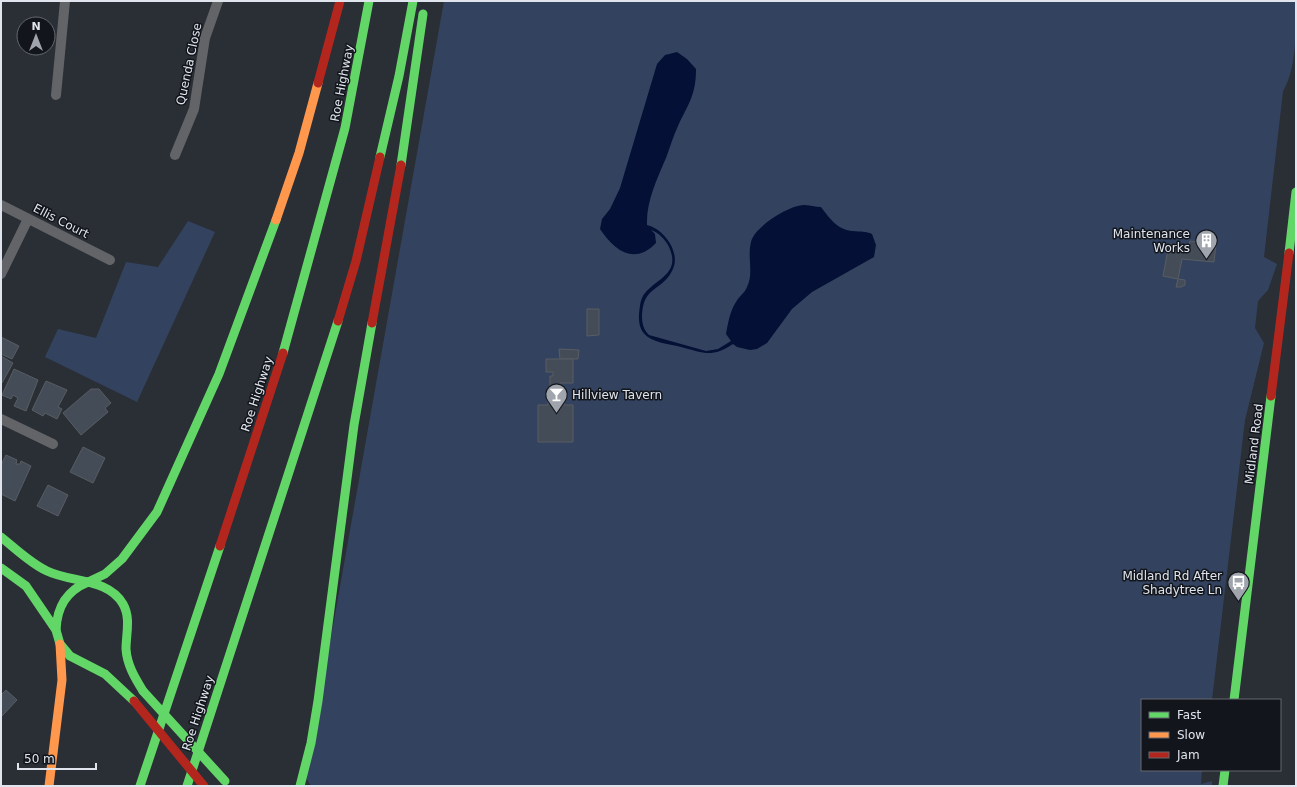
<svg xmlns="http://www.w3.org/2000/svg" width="1297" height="787" viewBox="0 0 1297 787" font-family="'DejaVu Sans',sans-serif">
<rect width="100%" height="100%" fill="#2a2e35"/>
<!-- green -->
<g fill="#33435f">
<path d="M444 1H1296C1296 29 1297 68 1283 91L1264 257 1277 264 1268 290 1258 301 1255 328 1264 343 1245 420 1212 700H1142V770H1202L1201 784 1212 781V786H311L306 778Z"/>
<path d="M188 221 215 232 137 402 45 357 58 329 96 338 126 262 158 267Z"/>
</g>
<!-- water -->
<path fill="#041035" d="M677 52 687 59 696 69C696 96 688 104 678 126 673 137 670 147 666 158 657 179 646 202 647 225 664 229 682 253 672 271 661 292 644 285 642 315 642 323 643 329 649 335L706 351 718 349 731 341 726 334C728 323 730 311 736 302 739 296 745 293 747 287 754 273 747 258 751 242 754 227 788 206 803 205 809 205 816 207 821 207 830 219 838 230 853 231 860 232 866 231 872 234L876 245 874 257 812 292 792 309 767 343 757 349 750 350 737 347 733 344C712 358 704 353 681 347 660 342 637 342 639 314 640 306 640 299 645 293 658 278 681 273 669 247 665 239 659 233 651 230L655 234 656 243C634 266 614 250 600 229L602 219 610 209 620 188 657 64 665 55Z"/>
<!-- building -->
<g fill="#444c58" stroke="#595d63">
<path d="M1190 241 1216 244 1214 262 1182 259 1178 279 1163 276 1169 244 1189 246Z"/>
<path d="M1178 279 1185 280V285L1181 287H1176Z"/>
<path d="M587 309H599V335L587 336Z"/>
<path d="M1 337 19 346 12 359 1 354Z"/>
<path d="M559 349 579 350 578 359H560Z"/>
<path d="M1 356 13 363 2 383 1 382Z"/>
<path d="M546 359H573V383H560V388H550V376H553V372H546Z"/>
<path d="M14 369 38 380 26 411 14 406 18 398 13 395 11 399 2 395Z"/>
<path d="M46 381 67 390 58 407 62 409 57 419 45 413 43 416 32 410Z"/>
<path d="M548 388H563L564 405H573V442H538V405H548Z"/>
<path d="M91 389H99L111 403 105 408 108 412 81 435 63 413Z"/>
<path d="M83 447 105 458 93 483 70 472Z"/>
<path d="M6 455 17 460 16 464H20L21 461 31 466 15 501 1 494V465Z"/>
<path d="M48 485 68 495 58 516 37 506Z"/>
<path d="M6 690 17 700 1 717V695Z"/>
</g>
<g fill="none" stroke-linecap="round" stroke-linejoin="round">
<!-- street -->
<g stroke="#626467" stroke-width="10">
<path d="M56 95 65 1"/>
<path d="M175 155 194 109 205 38 218 1"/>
<path d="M1 205 110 260"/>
<path d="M1 274 28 219"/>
<path d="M1 419 53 444"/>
</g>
<!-- fast -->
<g stroke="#63d668" stroke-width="9">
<path d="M380 157 399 76 413 1"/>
<path d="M401 165 423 14"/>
<path d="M1289 253 1296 192"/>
<path d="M283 353 345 128 369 1"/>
<path d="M1 537C16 549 30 563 47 571 72 583 108 578 123 604 131 618 126 634 126 649 127 665 135 678 143 691"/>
<path d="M1 568 26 586 56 630 60 644 70 656 105 674 134 701"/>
<path d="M88 582 105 574 122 559 157 512 219 374 276 220"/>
<path d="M56 630C57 607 66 591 88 582"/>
<path d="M1234 700 1271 396"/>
<path d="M140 786 220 546"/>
<path d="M187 786 338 321"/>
<path d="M300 786 311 743 318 701 354 425 372 323"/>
<path d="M1223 786 1225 770"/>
</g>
<!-- slow -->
<g stroke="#ff974d" stroke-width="9">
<path d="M276 220 299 153 318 83"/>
<path d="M49 786 62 680 60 644"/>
</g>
<!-- jam -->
<g stroke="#b3261e" stroke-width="9">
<path d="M318 83 340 1"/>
<path d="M338 321 356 261 380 157"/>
<path d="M372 323 401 165"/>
<path d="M1271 396 1289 253"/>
<path d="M220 546 283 353"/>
</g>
<!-- fast-bridge -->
<path stroke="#63d668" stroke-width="9" d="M143 691 225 781"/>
<!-- jam-bridge -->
<path stroke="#b3261e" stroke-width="9" d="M134 701 204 786"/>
</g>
<!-- icons -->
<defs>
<symbol id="building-pin" viewBox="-11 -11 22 30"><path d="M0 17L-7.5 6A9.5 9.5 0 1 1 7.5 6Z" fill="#a0a5ad" stroke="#12151b"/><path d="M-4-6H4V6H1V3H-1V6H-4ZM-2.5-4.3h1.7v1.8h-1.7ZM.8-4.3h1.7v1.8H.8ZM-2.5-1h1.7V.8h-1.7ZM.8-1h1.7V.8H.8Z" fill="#fff"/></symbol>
<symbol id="bar-pin" viewBox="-11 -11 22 30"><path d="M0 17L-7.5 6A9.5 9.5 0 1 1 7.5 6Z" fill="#a0a5ad" stroke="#12151b"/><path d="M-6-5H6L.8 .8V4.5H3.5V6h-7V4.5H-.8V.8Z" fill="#fff"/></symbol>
<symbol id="bus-pin" viewBox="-11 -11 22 30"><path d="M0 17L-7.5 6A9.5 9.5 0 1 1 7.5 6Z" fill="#a0a5ad" stroke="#12151b"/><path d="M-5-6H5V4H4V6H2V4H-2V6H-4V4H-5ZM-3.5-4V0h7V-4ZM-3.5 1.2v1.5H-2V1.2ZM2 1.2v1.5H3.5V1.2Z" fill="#fff"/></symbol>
</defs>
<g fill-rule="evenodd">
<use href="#building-pin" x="1194" y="228" width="25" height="34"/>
<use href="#bar-pin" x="544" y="382" width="25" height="34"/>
<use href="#bus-pin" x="1226" y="570" width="25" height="34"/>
</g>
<g text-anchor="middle" stroke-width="3" stroke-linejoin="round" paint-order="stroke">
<!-- street labels -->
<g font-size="12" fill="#e0e5ed" stroke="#12151b">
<text transform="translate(189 64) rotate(-78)" y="4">Quenda Close</text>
<text transform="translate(342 83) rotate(-79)" y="4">Roe Highway</text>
<text transform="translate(61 221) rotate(27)" y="4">Ellis Court</text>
<text transform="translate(257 394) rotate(-72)" y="4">Roe Highway</text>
<text transform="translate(1254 444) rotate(-83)" y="4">Midland Road</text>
<text transform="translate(198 713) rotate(-72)" y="4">Roe Highway</text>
</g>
<!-- poi labels -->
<g font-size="12" fill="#e0e5ed" stroke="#12151b" text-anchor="end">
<text x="1190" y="238">Maintenance<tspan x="1190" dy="14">Works</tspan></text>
<text x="572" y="399" text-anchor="start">Hillview Tavern</text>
<text x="1222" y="580">Midland Rd After<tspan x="1222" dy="14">Shadytree Ln</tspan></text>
</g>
</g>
<!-- border -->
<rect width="1297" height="787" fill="none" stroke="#e0e5ed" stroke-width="4"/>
<!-- legend -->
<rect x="1141" y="699" width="140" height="72" fill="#12151b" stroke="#64686f"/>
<rect x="1149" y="712" width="20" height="6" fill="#63d668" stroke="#64686f"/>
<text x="1177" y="719" font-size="12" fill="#e0e5ed">Fast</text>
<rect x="1149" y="732" width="20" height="6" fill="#ff974d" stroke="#64686f"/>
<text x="1177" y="739" font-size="12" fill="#e0e5ed">Slow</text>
<rect x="1149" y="752" width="20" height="6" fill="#b3261e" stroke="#64686f"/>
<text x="1177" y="759" font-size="12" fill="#e0e5ed">Jam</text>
<!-- north arrow -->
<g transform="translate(36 36)"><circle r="19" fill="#12151b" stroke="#64686f"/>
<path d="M0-3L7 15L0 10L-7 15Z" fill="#a0a5ad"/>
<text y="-6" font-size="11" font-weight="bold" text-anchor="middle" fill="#e0e5ed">N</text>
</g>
<!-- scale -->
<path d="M18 763v6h78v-6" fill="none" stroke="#e0e5ed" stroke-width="2"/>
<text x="24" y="763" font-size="12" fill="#e0e5ed" stroke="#12151b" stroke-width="3" paint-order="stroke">50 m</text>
</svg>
